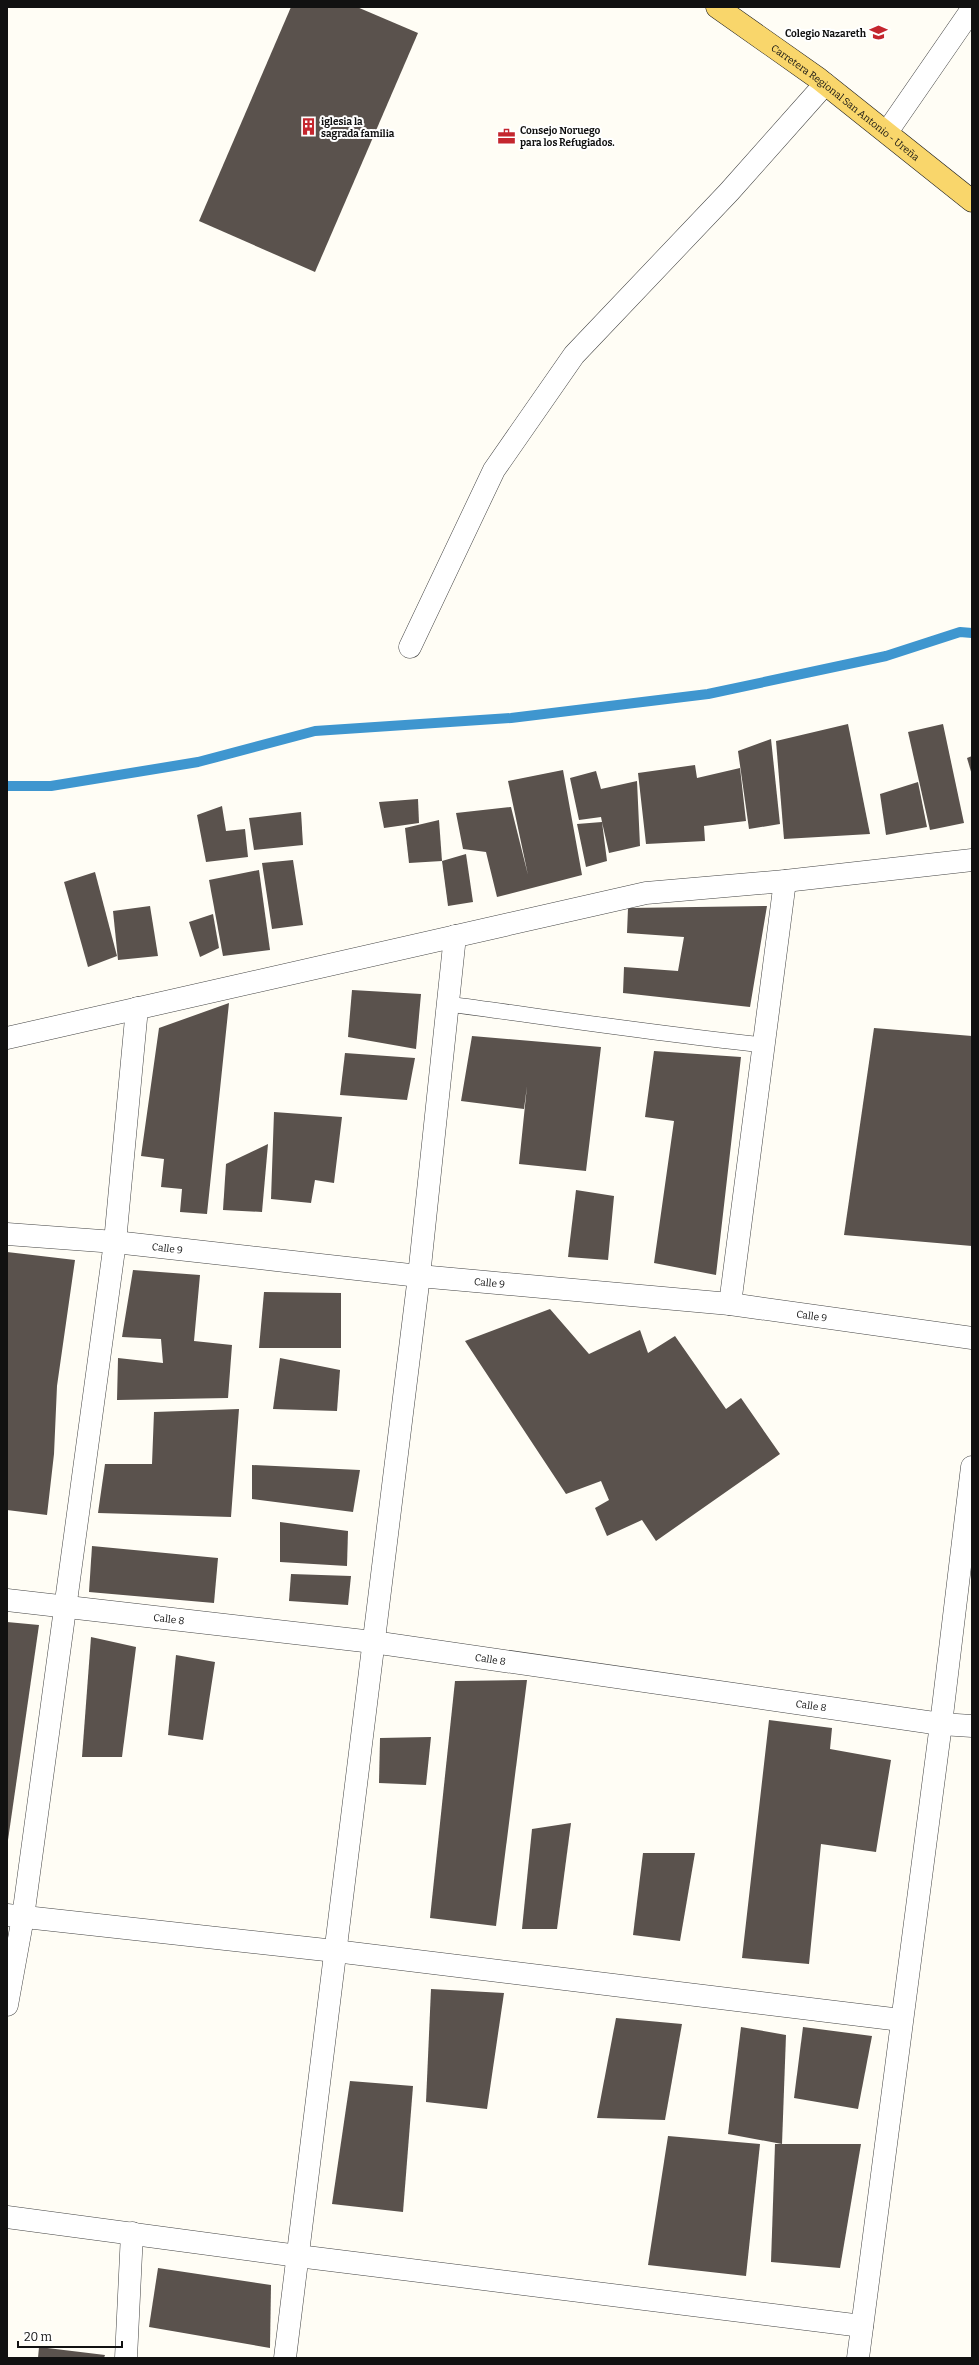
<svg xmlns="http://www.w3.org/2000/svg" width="979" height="2365" viewBox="0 0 979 2365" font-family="Bitter,serif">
<rect width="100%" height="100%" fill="#fffdf5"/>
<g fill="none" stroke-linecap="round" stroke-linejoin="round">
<!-- stream -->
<path stroke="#3f96cf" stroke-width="10" d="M7 786H51L198 762 315 731 511 718 708 694 886 656 960 632 972 633"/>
</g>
<!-- building -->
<g fill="#5a524d">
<path d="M291 7H357L418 33 315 272 199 221Z"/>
<path d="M848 724 870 834 784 839 776 741Z"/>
<path d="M943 724 964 823 930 830 908 732Z"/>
<path d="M771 739 780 824 749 829 738 751Z"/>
<path d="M972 756V775L967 758Z"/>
<path d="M695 765 697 778 740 768 746 821 704 826 705 841 646 844 638 773Z"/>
<path d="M563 770 582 875 497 897 486 852 463 849 456 813 511 807 528 875 508 781Z"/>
<path d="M596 771 601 789 637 781 640 846 609 853 602 822 607 861 586 867 577 824 602 822 601 817 579 820 570 778Z"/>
<path d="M918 782 927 827 886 835 880 794Z"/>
<path d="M418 799 419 823 384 828 379 802Z"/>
<path d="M222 806 226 831 245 829 248 857 206 862 197 815Z"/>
<path d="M301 812 303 845 254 850 249 818Z"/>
<path d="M439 820 442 861 409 863 405 828Z"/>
<path d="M466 854 473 902 448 906 442 861Z"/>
<path d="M293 860 303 925 272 929 262 863Z"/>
<path d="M259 870 270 950 223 956 209 880Z"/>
<path d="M95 872 117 956 88 967 64 882Z"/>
<path d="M150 906 158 956 118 960 113 911Z"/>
<path d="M767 906 750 1007 623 993 624 967 678 971 684 937 627 933 628 908Z"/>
<path d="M213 914 219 948 200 957 189 922Z"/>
<path d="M352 990 421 994 416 1049 348 1037Z"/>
<path d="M229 1003 207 1214 180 1212 182 1189 161 1187 164 1159 141 1156 159 1028Z"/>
<path d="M874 1028 972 1036V1246L844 1235Z"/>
<path d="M472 1036 601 1047 586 1171 519 1164 527 1086 524 1109 461 1101Z"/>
<path d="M654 1051 741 1057 716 1275 654 1263 674 1121 645 1117Z"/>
<path d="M345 1053 415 1058 407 1100 340 1095Z"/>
<path d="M274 1112 342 1117 334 1183 315 1180 311 1203 271 1199Z"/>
<path d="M268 1144 262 1212 223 1210 226 1164Z"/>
<path d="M576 1190 614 1196 608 1260 568 1257Z"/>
<path d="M7 1252 75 1260 57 1386 54 1454 47 1515 7 1510Z"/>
<path d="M133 1270 200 1275 194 1341 232 1345 228 1398 117 1400 118 1358 163 1363 161 1339 122 1337Z"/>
<path d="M264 1292 341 1293V1348H259Z"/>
<path d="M550 1309 589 1354 640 1330 648 1353 675 1336 726 1409 741 1398 780 1454 656 1541 642 1520 607 1536 595 1508 609 1500 601 1481 566 1494 465 1341Z"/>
<path d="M280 1358 340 1370 337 1411 273 1409Z"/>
<path d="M239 1409 231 1517 98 1513 105 1464H152L154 1412Z"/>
<path d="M252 1465 360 1470 353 1512 252 1499Z"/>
<path d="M280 1522 348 1531 347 1566 280 1562Z"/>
<path d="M92 1546 218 1558 214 1603 89 1592Z"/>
<path d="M291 1574 351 1576 348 1605 289 1601Z"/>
<path d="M7 1622 39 1625 8 1840H7Z"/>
<path d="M91 1637 136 1647 122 1757H82Z"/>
<path d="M176 1655 215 1662 203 1740 168 1735Z"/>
<path d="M527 1680 496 1926 430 1918 455 1681Z"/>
<path d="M769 1720 832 1728 830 1749 891 1760 876 1852 821 1844 809 1964 742 1958Z"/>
<path d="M431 1737 426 1785 379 1783 380 1738Z"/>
<path d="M571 1823 557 1929H522L532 1829Z"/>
<path d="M643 1853H695L680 1941 633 1935Z"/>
<path d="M431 1989 504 1993 487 2109 426 2102Z"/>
<path d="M616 2018 682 2024 665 2120 597 2118Z"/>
<path d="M741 2027 786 2035 782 2144 728 2134Z"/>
<path d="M803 2027 872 2036 858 2109 794 2098Z"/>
<path d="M350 2081 413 2086 403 2212 332 2204Z"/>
<path d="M668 2136 760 2144 746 2276 648 2265Z"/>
<path d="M775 2144H861L840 2268 771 2262Z"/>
<path d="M158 2268 271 2285 270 2348 149 2327Z"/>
<path d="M39 2347 105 2355 104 2358H38Z"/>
</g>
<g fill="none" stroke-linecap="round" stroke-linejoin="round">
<defs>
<path id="lane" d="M448 1004C553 1018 658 1034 764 1045"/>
<g id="street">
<path d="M887 132 972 9"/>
<path d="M410 647 494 470 574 355 729 192 825 84"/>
<path d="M7 1038 646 893 785 881 972 860"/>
<path id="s1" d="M7 1234 115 1242 419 1276 730 1304 972 1338"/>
<path d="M730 1304 785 881"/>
<path id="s2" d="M7 1600 373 1642 941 1724 972 1726"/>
<path d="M7 1915 335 1951 901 2020"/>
<path d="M7 2005 23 1917 115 1242 137 1008"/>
<path d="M7 2217 298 2256 862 2326"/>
<path d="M126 2358 132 2233"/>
<path d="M285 2358 419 1276 455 936"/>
<path d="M858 2358 941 1724 972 1467"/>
</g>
<g id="primary">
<path id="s3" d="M717 7 819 79 972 201"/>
</g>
</defs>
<!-- lane casing -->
<use href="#lane" stroke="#444" stroke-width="16"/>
<!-- street casing -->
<use href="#street" stroke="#444" stroke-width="23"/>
<!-- primary casing -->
<use href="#primary" stroke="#222" stroke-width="23"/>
<!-- lane -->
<use href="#lane" stroke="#fff" stroke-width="15"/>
<!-- street -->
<use href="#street" stroke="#fff" stroke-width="22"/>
<!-- primary -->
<use href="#primary" stroke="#f9d66b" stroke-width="22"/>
</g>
<!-- icons -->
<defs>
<symbol id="school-bare" viewBox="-9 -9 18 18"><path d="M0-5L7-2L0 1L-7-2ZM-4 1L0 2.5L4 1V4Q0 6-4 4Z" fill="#c4262e" stroke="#fff" stroke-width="2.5" paint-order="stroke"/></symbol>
<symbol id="building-bare" viewBox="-9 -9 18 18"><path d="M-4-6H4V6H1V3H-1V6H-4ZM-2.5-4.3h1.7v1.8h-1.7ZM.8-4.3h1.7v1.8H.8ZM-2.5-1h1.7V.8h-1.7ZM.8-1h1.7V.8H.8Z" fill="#c4262e" stroke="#fff" stroke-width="2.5" paint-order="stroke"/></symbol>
<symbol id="office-bare" viewBox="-9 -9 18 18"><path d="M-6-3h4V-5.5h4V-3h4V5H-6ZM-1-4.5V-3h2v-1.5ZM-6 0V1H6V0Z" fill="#c4262e" stroke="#fff" stroke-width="2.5" paint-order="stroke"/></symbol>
</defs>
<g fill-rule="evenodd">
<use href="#school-bare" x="866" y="20" width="25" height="25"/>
<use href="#building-bare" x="296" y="114" width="25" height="25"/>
<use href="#office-bare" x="494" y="124" width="25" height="25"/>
</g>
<g text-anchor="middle" stroke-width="4" stroke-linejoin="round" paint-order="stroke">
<!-- poi labels -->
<g font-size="10" font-weight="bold" fill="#111" stroke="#fff" text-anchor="start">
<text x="866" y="37" text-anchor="end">Colegio Nazareth</text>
<text x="321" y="125">iglesia la<tspan x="321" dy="12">sagrada familia</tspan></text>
<text x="520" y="134">Consejo Noruego<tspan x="520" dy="12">para los Refugiados.</tspan></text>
</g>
<!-- street labels -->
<g font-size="10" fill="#111" stroke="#fff">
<text dy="4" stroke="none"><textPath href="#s3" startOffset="160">Carretera Regional San Antonio - Ureña</textPath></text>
<text dy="4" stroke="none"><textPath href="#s1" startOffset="161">Calle 9</textPath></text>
<text dy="4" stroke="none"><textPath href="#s1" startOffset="485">Calle 9</textPath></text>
<text dy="4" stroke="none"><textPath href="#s1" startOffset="809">Calle 9</textPath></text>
<text dy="4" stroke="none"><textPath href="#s2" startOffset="163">Calle 8</textPath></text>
<text dy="4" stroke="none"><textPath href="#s2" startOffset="487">Calle 8</textPath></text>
<text dy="4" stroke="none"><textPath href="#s2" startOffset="811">Calle 8</textPath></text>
</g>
</g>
<!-- border -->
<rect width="979" height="2365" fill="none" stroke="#111111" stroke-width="16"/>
<!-- scale -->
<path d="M18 2341v6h104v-6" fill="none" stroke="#111111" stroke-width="2"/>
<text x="24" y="2341" font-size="12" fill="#111111" stroke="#ffffff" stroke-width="3" paint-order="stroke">20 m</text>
</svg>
